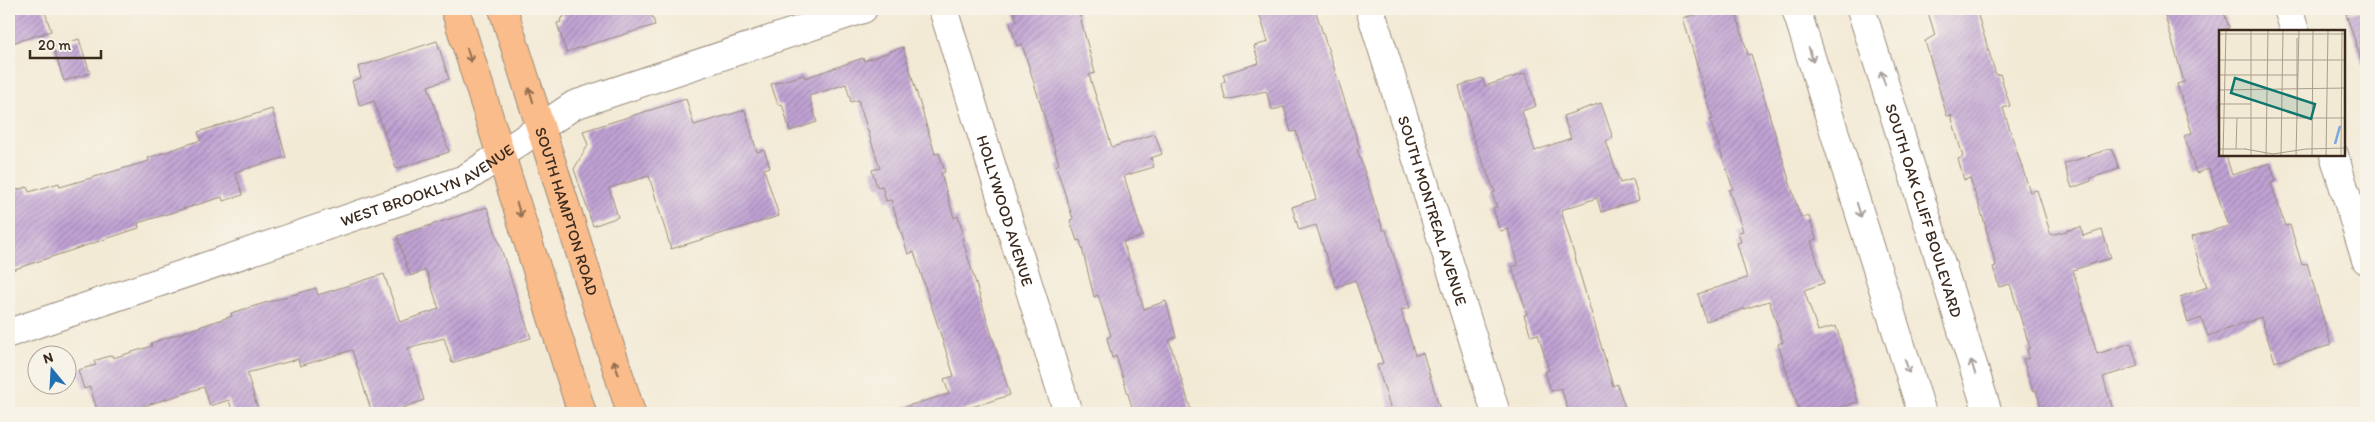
<svg xmlns="http://www.w3.org/2000/svg" width="2375" height="422" viewBox="0 0 2375 422" font-family="Itim,sans-serif">
<defs>
<pattern id="building-hatch" width="6" height="6" patternUnits="userSpaceOnUse" patternTransform="scale(1.25)"><rect width="6" height="6" fill="#c0a2d4"/><path d="M-1 1l2-2M0 6l6-6M5 7l2-2" fill="none" stroke="#9d84ab"/></pattern>
</defs>
<rect width="100%" height="100%" fill="#f7f3e8"/>
<filter id="ink" filterUnits="userSpaceOnUse"><feTurbulence type="fractalNoise" baseFrequency=".02" numOctaves="2"/><feDisplacementMap in="SourceGraphic" scale="10" xChannelSelector="R" yChannelSelector="G"/><feConvolveMatrix kernelMatrix="1 2 1 2 8 2 1 2 1" color-interpolation-filters="sRGB"/></filter>
<filter id="wash" filterUnits="userSpaceOnUse"><feTurbulence type="fractalNoise" baseFrequency=".0096" numOctaves="4" result="noise"/><feDisplacementMap in="SourceGraphic" scale="20" xChannelSelector="R" yChannelSelector="G"/><feGaussianBlur stdDeviation="1.12" result="paint"/><feColorMatrix in="noise" values="0 0 0 0 0 0 0 0 0 0 0 0 0 0 0 0 0 1.4 0 .05"/><feComposite in="paint" operator="in"/></filter>
<g filter="url(#wash)">
<rect width="100%" height="100%" fill="#f3ead5"/>
<g id="blocks">
<!-- building -->
<g fill="url(#building-hatch)">
<path d="M9 9H44L51 31 9 44Z"/>
<path d="M562 9H650L655 25 566 52 557 23 561 22 560 19 564 17Z"/>
<path d="M1013 9H1078L1095 73 1089 75 1112 147 1155 134 1162 154 1151 158 1154 167 1124 176 1143 236 1123 242 1144 309 1166 301 1176 337 1169 340 1192 413H1134L1116 356 1112 358 1107 338 1111 336 1098 295 1094 297 1080 240 1077 241 1070 220 1073 219 1056 166 1059 164 1022 44 1017 46 1010 23 1017 21Z"/>
<path d="M1258 9H1315L1360 148 1357 149 1383 230H1386L1410 308 1401 310 1415 355 1423 353 1441 413H1392L1377 365 1383 363 1355 280 1336 287 1316 225 1299 230 1292 207 1316 199 1296 131 1291 132 1284 107 1272 110 1266 91 1226 100 1221 83 1225 81 1223 74 1259 63 1254 46 1268 42Z"/>
<path d="M1715 9H1735L1748 55 1751 54 1799 213 1802 218 1809 216 1816 239 1811 241 1824 283 1804 290 1818 331 1836 326 1858 402 1821 413H1800L1778 344 1783 342 1769 301 1706 321 1698 294 1747 278 1737 243 1741 242 1738 232 1743 231 1729 190 1733 189 1710 120 1713 119 1683 18Z"/>
<path d="M1927 9H1976L1996 75 2000 74 2010 106 2003 108 2030 192 2037 190 2051 235 2081 227 2083 236 2102 230 2111 258 2073 270 2097 354 2131 343 2138 366 2103 377 2114 413H2043L2036 390 2033 391 2023 359 2029 358 2027 349 2030 348 2010 284 1999 287 1993 267 1996 266 1984 221 1970 178 1964 180 1958 159 1963 157 1951 115 1947 116 1925 41 1935 35Z"/>
<path d="M2163 9H2223L2229 28 2220 31V155H2226L2232 175 2270 163 2276 181 2271 183 2285 226 2290 225 2302 265 2307 263 2331 345 2275 362 2261 317 2208 336 2201 318 2188 323 2180 297 2207 287 2191 237 2228 226 2209 169 2196 173 2184 136 2192 133 2177 84 2184 82Z"/>
<path d="M2366 9V64L2363 65 2346 14Z"/>
<path d="M79 39 90 73 64 81 53 47Z"/>
<path d="M437 41 449 79 428 86 449 152 396 169 374 101 360 106 352 81 361 78 358 67Z"/>
<path d="M903 47 935 154 939 153 945 172 941 173 954 218 958 216 964 237 962 238 1010 395 953 413H900V408L949 394 944 379 954 376 914 252 908 254 891 200 886 201 882 186 877 187 872 170 880 168 858 100 851 102 846 84 809 96 817 122 790 131 782 104 778 105 771 84 804 75 805 78 863 58 864 61Z"/>
<path d="M1526 73 1536 106 1522 111 1535 151 1571 138 1563 116 1601 103 1613 138 1606 141 1620 183 1633 179 1639 200 1601 212 1597 198 1561 210 1613 386 1617 384 1627 413H1569L1561 388 1551 391 1545 371 1549 370 1538 334 1531 336 1524 315 1527 314 1512 267 1518 265 1508 229 1500 231 1493 208 1497 207 1492 193 1495 192 1473 138 1459 86 1482 78 1485 86Z"/>
<path d="M686 99 694 125 745 110 757 152 764 150 770 167 764 169 779 216 671 249 649 176 609 188 618 217 593 226 574 169 588 145 583 131Z"/>
<path d="M272 109 286 157 235 172 243 195 223 201 222 197 138 223 139 228 9 271V192L27 187 29 192 59 183 60 187 149 161 148 158 201 140 198 132Z"/>
<path d="M2112 148 2119 169 2091 178V181L2072 188 2064 164Z"/>
<path d="M487 207 531 338 452 363 444 338 408 348 424 400 389 413H372L352 350 300 366 298 359 247 373 259 413H233L229 400 210 406 204 387 122 413H98L90 387 84 389 78 370 96 365 94 361 112 355 113 358 152 346 151 343 232 316 231 313 316 288 318 295 384 274 400 322 439 309 426 270 410 276 397 236Z"/>
</g>
</g>
</g>
<g filter="url(#ink)">
<use href="#blocks" fill-opacity="0" stroke="#978a7a" stroke-width="1"/>
<g fill="none" stroke-linecap="round" stroke-linejoin="round">
<defs>
<g id="minor">
<path id="s1" d="M943 9 1068 413"/>
<path id="s2" d="M1370 9 1496 413"/>
<path d="M1796 9 1922 413"/>
<path id="s3" d="M1861 9 1988 413"/>
<path d="M2288 9 2295 31"/>
<path d="M2334 155 2366 260"/>
<path id="s4" d="M9 333 465 179 574 105 863 9"/>
</g>
<g id="major">
<path d="M455 9 582 413"/>
<path id="s5" d="M503 9 631 413"/>
</g>
</defs>
<!-- minor casing -->
<use href="#minor" stroke="#978a7a" stroke-width="30"/>
<!-- major casing -->
<use href="#major" stroke="#978a7a" stroke-width="30"/>
<!-- minor -->
<use href="#minor" stroke="#fff" stroke-width="28"/>
<!-- major -->
<use href="#major" stroke="#f9bc8a" stroke-width="28"/>
</g>
<!-- one-way arrows -->
<defs><path id="oneway-shaft" d="M-6 0H5M1.5-3L5.5 0L1.5 3" fill="none" stroke-width="1.6" stroke-linecap="round" stroke-linejoin="round" transform="scale(1.25)"/></defs>
<g stroke="#906c4f">
<use href="#oneway-shaft" transform="translate(469 55) rotate(73)"/>
<use href="#oneway-shaft" transform="translate(531 95) rotate(-107)"/>
<use href="#oneway-shaft" transform="translate(519 210) rotate(73)"/>
<use href="#oneway-shaft" transform="translate(616 367) rotate(-108)"/>
</g>
<g stroke="#a79f9a">
<use href="#oneway-shaft" transform="translate(1811 55) rotate(73)"/>
<use href="#oneway-shaft" transform="translate(1883 78) rotate(-107)"/>
<use href="#oneway-shaft" transform="translate(1859 210) rotate(73)"/>
<use href="#oneway-shaft" transform="translate(1907 366) rotate(73)"/>
<use href="#oneway-shaft" transform="translate(1973 367) rotate(-107)"/>
</g>
</g>
<g text-anchor="middle" stroke-width="5" stroke-linejoin="round" paint-order="stroke">
<!-- street labels -->
<g font-size="16" fill="#3b2a1e" stroke="#f7f3e8">
<text dy="6" stroke="none"><textPath href="#s4" startOffset="444">WEST BROOKLYN AVENUE</textPath></text>
<text dy="6" stroke="none"><textPath href="#s5" startOffset="212">SOUTH HAMPTON ROAD</textPath></text>
<text dy="6" stroke="none"><textPath href="#s1" startOffset="211">HOLLYWOOD AVENUE</textPath></text>
<text dy="6" stroke="none"><textPath href="#s2" startOffset="211">SOUTH MONTREAL AVENUE</textPath></text>
<text dy="6" stroke="none"><textPath href="#s3" startOffset="211">SOUTH OAK CLIFF BOULEVARD</textPath></text>
</g>
</g>
<!-- overview -->
<g transform="translate(2219 30)">
<rect width="126" height="126" fill="#f3ead5"/>
<path fill="none" stroke="#76a8e2" stroke-width="2.5" d="M116 114 121 96"/>
<path fill="none" stroke="#a99d8c" stroke-width="1" d="M0 4H127M78 8V88M0 30H127M0 45H79M0 60 127 58M0 74H32M0 88H127M0 119H27M17 119 18 88M26 119 54 124 87 119 127 118M4 126 7 0M32 126V0M47 126 49 0M62 126 64 0M77 126 80 0M93 126 94 0M107 126 109 0M122 126 123 0"/>
<path fill="#0f766e" fill-opacity="0.15" stroke="#0f766e" stroke-width="2.5" d="M16 48 96 74 92 89 12 63Z"/>
<rect width="126" height="126" fill="none" stroke="#3b2a1e" stroke-width="2.5"/>
</g>
<!-- margin -->
<rect width="2375" height="422" fill="none" stroke="#f7f3e8" stroke-width="30"/>
<!-- north arrow -->
<g transform="translate(52 370) rotate(342)"><circle r="24" fill="#f7f3e8" stroke="#aca397"/>
<path d="M0-4L9 19L0 12L-9 19Z" fill="#1f6fb2"/>
<text y="-8" font-size="14" font-weight="bold" text-anchor="middle" fill="#3b2a1e">N</text>
</g>
<!-- scale -->
<path d="M30 50v8h71v-8" fill="none" stroke="#3b2a1e" stroke-width="2.5"/>
<text x="38" y="50" font-size="15" fill="#3b2a1e" stroke="#f7f3e8" stroke-width="4" paint-order="stroke">20 m</text>
</svg>
